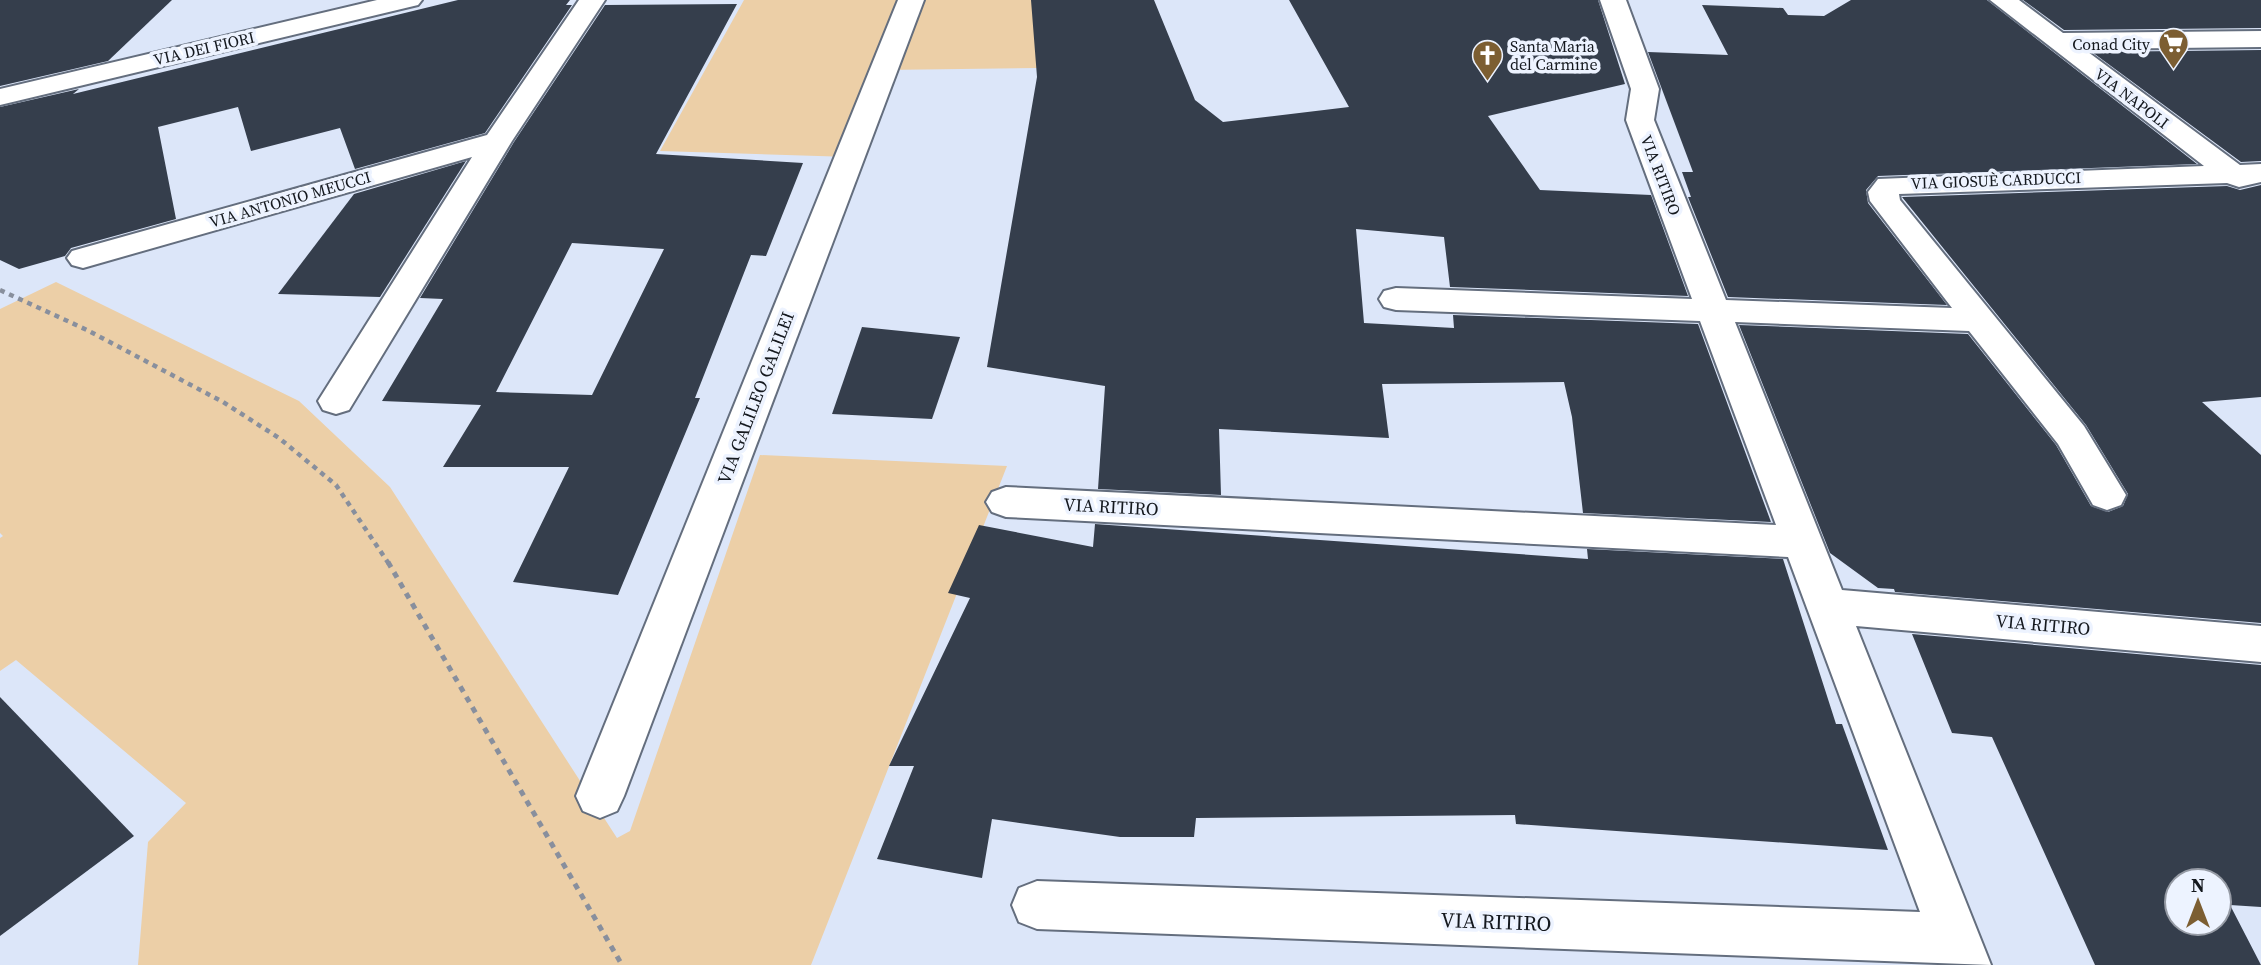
<svg xmlns="http://www.w3.org/2000/svg" width="2261" height="965" viewBox="0 0 2261 965" font-family="'Source Serif 4',serif">
<rect width="100%" height="100%" fill="#dce6f9"/>
<!-- green -->
<g fill="#eccfa7">
<path d="M744 0H1037V68L884 70 850 157 660 151Z"/>
<path d="M56 282 299 401 390 487 617 838 630 831 760 455 1007 466 811 965H138L148 842 186 803 16 660 0 671V538L3 536 0 533V309Z"/>
</g>
<!-- building -->
<g fill="#353e4c" fill-rule="evenodd">
<path d="M0 0H172L108 61 0 86Z"/>
<path d="M458 0H570L566 5H572L485 133 355 169 340 128 251 151 238 107 158 127 176 219 71 248 65 256 19 269 0 260V107L79 89 73 94Z"/>
<path d="M1031 0H1154L1195 100 1223 122 1349 107 1289 0H1598L1625 84 1488 116 1540 190 1651 195 1688 296 1450 287 1444 237 1356 229 1364 323 1454 328 1453 315 1698 324 1771 522 1583 513 1572 417 1564 382 1382 384 1389 438 1219 429 1221 495 1098 489 1105 386 987 367 1037 77Z"/>
<path d="M1851 0H1987L2197 164 1878 176 1866 190 1868 203 1947 305 1728 297 1688 197H1691L1682 172H1693L1648 52 1728 55 1702 5 1783 8 1788 15 1824 16Z"/>
<path d="M2023 0H2261V28L2064 30Z"/>
<path d="M737 4 656 154 803 163 766 256 751 255 695 398H700L618 595 513 582 569 467H443L481 405 382 401 443 299 420 298 514 142 605 5ZM572 243 664 249 592 395 496 392Z"/>
<path d="M2261 50V161L2241 162 2092 52Z"/>
<path d="M466 161 380 297 278 294 354 194Z"/>
<path d="M2261 185V397L2202 402 2261 455V623L1895 592 1894 589 1878 588 1830 553 1739 325 1968 334 2056 445 2091 506 2108 512 2123 506 2128 494 2086 425 1902 197 2227 186 2240 190Z"/>
<path d="M862 327 960 337 932 419 832 414Z"/>
<path d="M1095 524 1588 559 1587 549 1783 559 1836 724H1842L1888 850 1516 824 1515 815 1196 818 1194 837H1120L992 819 982 878 877 859 914 766H889L970 598 948 593 979 525 1093 547Z"/>
<path d="M1912 634 2261 665V907L2230 905 2261 965H2095L1992 737 1952 733ZM2177 881H2219V923H2177Z"/>
<path d="M0 697 134 836 0 936Z"/>
</g>
<g fill="none" stroke-linecap="round" stroke-linejoin="round">
<defs>
<g id="minor">
<path d="M377 0H422L418 5 0 105V89Z"/>
<path d="M579 0H605L512 141 349 410 336 414 323 410 318 401 472 157 83 268 72 265 67 258 72 251 487 135Z"/>
<path d="M898 0H924L624 796 617 811 600 818 583 811 576 796Z"/>
<path d="M1600 0H1626L1659 89 1654 120 1726 300 1952 308 1870 201 1868 192 1878 179 2204 166 1990 0H2019L2063 33 2261 31V47L2084 49 2240 165 2261 164V182L2239 187 2227 183 1899 194 1900 200 2084 426 2126 495 2121 505 2107 510 2093 505 2058 444 1969 331 1735 322 1842 590 2261 626V662L1856 626 1991 965 1037 929 1019 922 1012 905 1019 888 1037 881 1920 912 1788 557 1006 517 992 512 986 502 992 492 1006 487 1776 525 1700 321 1396 310 1384 307 1379 299 1384 291 1396 288 1692 299 1626 120 1631 89Z"/>
</g>
</defs>
<!-- minor casing -->
<use href="#minor" stroke="#646e7e" stroke-width="4"/>
<!-- path-far1 -->
<path stroke="#888f9d" stroke-width="4.5" stroke-dasharray="5 5" stroke-linecap="butt" d="M0 290 87 330 223 402 279 438 336 485 389 564"/>
<!-- path -->
<path stroke="#888f9d" stroke-width="5" stroke-dasharray="6 6" stroke-linecap="butt" d="M388 562 622 965"/>
<!-- minor -->
<use href="#minor" fill="#fff" fill-rule="evenodd"/>
</g>
<!-- icons -->
<defs>
<symbol id="supermarket-pin" viewBox="-11 -11 22 30"><path d="M0 17L-7.5 6A9.5 9.5 0 1 1 7.5 6Z" fill="#7c5e32" stroke="#edf3ff"/><path d="M-6-5.5h2.5l.6 2H6L4.5 2H-2.5L-4.4-4H-6ZM-1.5 3.2a1.3 1.3 0 1 0 .1 0ZM3 3.2a1.3 1.3 0 1 0 .1 0Z" fill="#fff"/></symbol>
<symbol id="church-pin" viewBox="-11 -11 22 30"><path d="M0 17L-7.5 6A9.5 9.5 0 1 1 7.5 6Z" fill="#7c5e32" stroke="#edf3ff"/><path d="M-1.2-6h2.4v3.5h3.3v2.4h-3.3V6h-2.4V-.1h-3.3v-2.4h3.3Z" fill="#fff"/></symbol>
</defs>
<g fill-rule="evenodd">
<use href="#supermarket-pin" x="2156" y="26" width="35" height="47"/>
<use href="#church-pin" x="1470" y="38" width="35" height="47"/>
</g>
<g text-anchor="middle" stroke-width="7" stroke-linejoin="round" paint-order="stroke">
<!-- far-poi labels -->
<g font-size="16" fill="#14181e" stroke="#edf3ff" text-anchor="end">
<text x="2150" y="50">Conad City</text>
<text x="1510" y="52" text-anchor="start">Santa Maria<tspan x="1510" dy="18">del Carmine</tspan></text>
</g>
<!-- far-street labels -->
<g font-size="16" fill="#14181e" stroke="#edf3ff">
<text transform="translate(204 48) rotate(-13)" y="6">VIA DEI FIORI</text>
<text transform="translate(2132 98) rotate(37)" y="6">VIA NAPOLI</text>
<text transform="translate(1661 175) rotate(69)" y="6">VIA RITIRO</text>
<text transform="translate(1996 180) rotate(-2)" y="6">VIA GIOSUÈ CARDUCCI</text>
<text transform="translate(290 199) rotate(-16)" y="6">VIA ANTONIO MEUCCI</text>
</g>
<!-- street labels -->
<g font-size="18" fill="#14181e" stroke="#edf3ff">
<text transform="translate(756 398) rotate(-69)" y="6">VIA GALILEO GALILEI</text>
<text transform="translate(1111 507) rotate(3)" y="6">VIA RITIRO</text>
<text transform="translate(2043 625) rotate(5)" y="6">VIA RITIRO</text>
</g>
<!-- near-street labels -->
<g font-size="21" fill="#14181e" stroke="#edf3ff">
<text transform="translate(1496 922) rotate(2)" y="7">VIA RITIRO</text>
</g>
</g>
<!-- north arrow -->
<g transform="translate(2198 902)"><circle r="33" fill="#edf3ff" stroke="#969ba5" stroke-width="2"/>
<path d="M0-5L12 26L0 18L-12 26Z" fill="#7c5e32"/>
<text y="-10" font-size="19" font-weight="bold" text-anchor="middle" fill="#14181e">N</text>
</g>
</svg>
